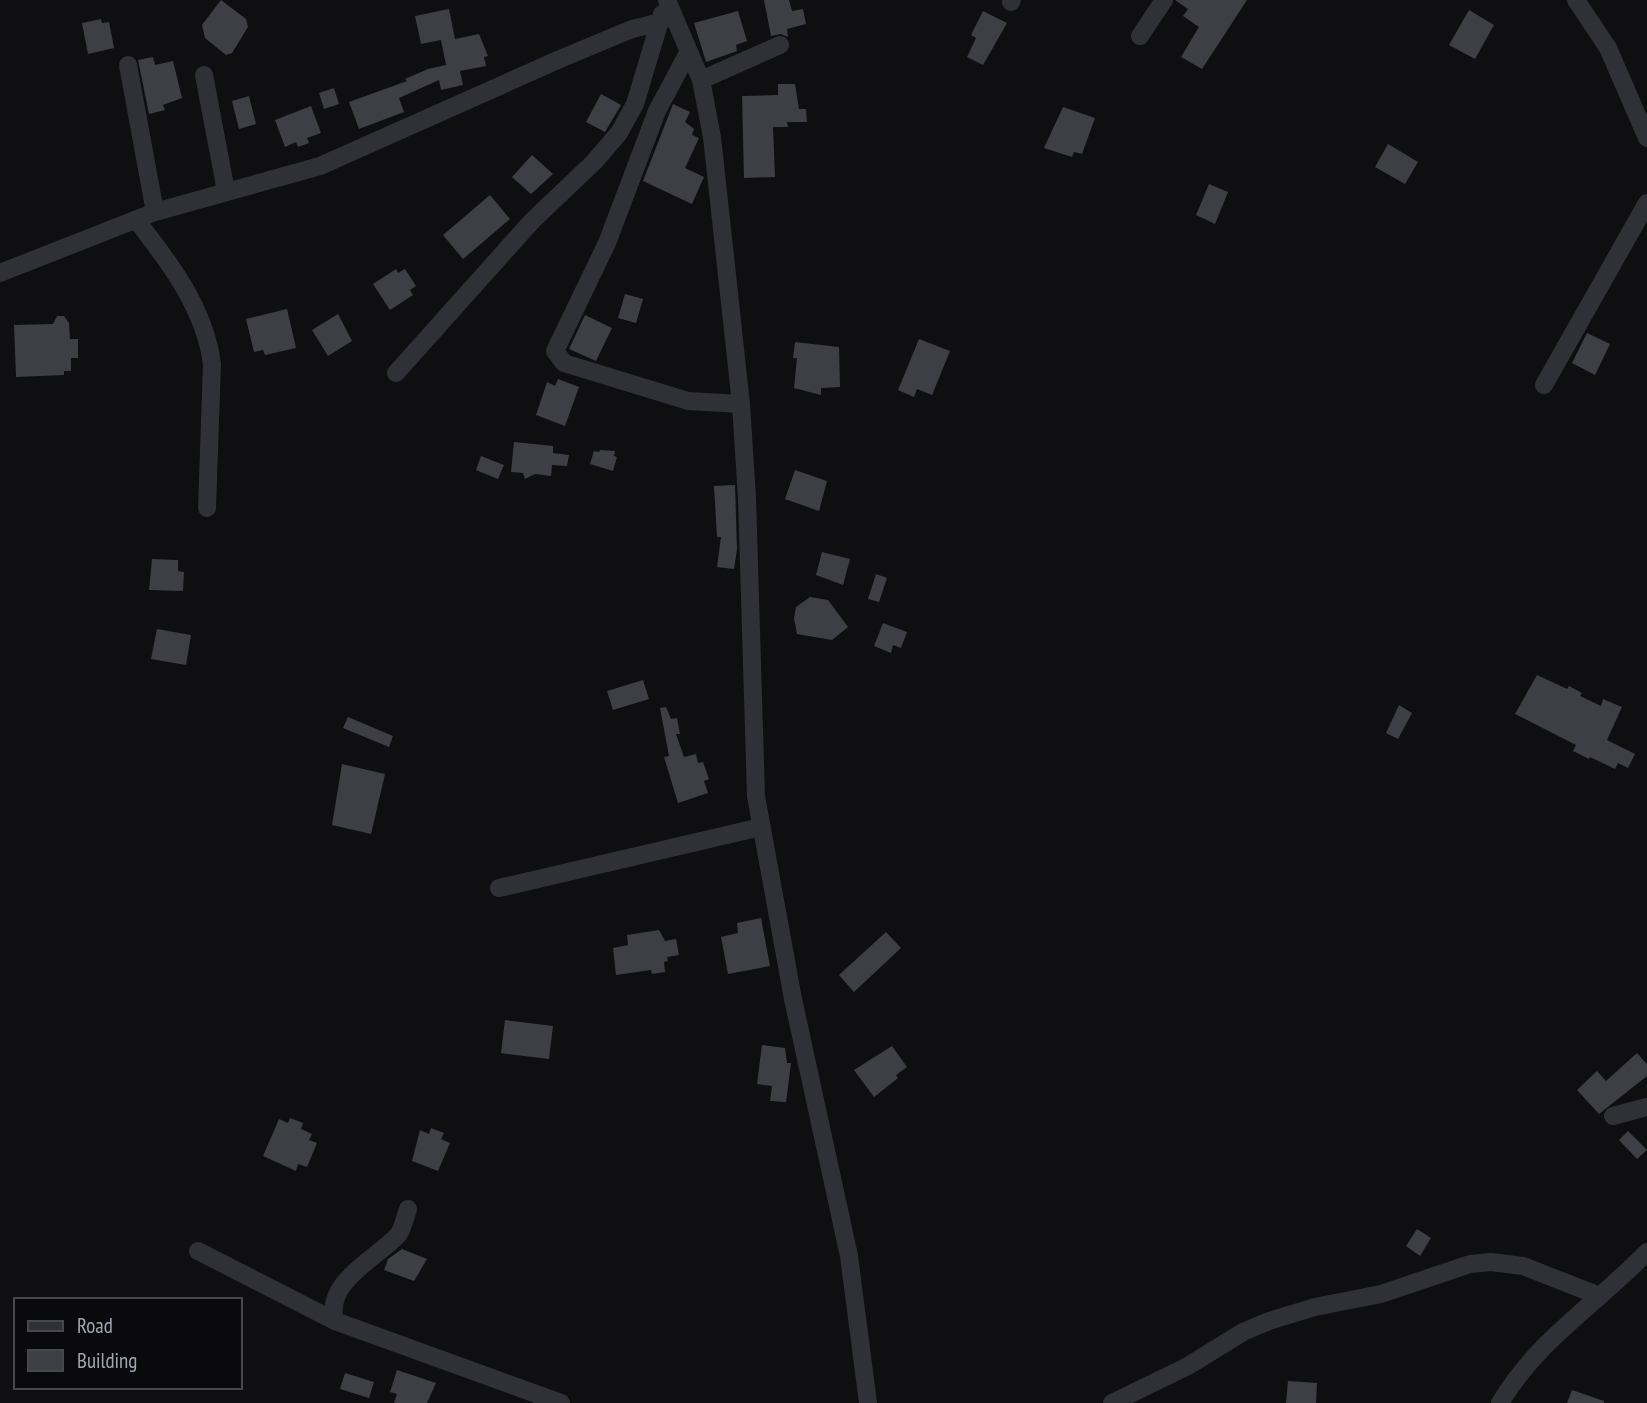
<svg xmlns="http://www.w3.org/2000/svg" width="1647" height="1403" viewBox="0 0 1647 1403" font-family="'PT Sans Narrow',sans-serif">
<rect width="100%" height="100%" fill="#0f0f11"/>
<!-- building -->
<g fill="#3e3f44">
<path d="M221 0 246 19 248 27 232 53 226 55 205 38 202 25Z"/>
<path d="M764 0H789L792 11 803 9 806 24 787 29 788 37 781 34 771 36Z"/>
<path d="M1175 0H1247L1202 69 1181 57 1199 27 1183 16 1188 9Z"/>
<path d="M449 9 455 39 479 34 488 56 484 57 486 66 460 71 463 85 441 90 439 80 399 98 404 112 359 129 349 102 407 81 405 79 428 69 446 65 441 40 421 44 415 16Z"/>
<path d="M1469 10 1494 25 1475 59 1449 45Z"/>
<path d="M738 11 747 41 736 45 737 51 706 62 694 23Z"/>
<path d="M983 11 1007 23 983 65 967 57 976 38 971 35Z"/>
<path d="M101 19 102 23 109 22 114 48 88 54 82 23Z"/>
<path d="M153 57 155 65 173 61 182 98 163 105 165 110 149 114 138 60Z"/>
<path d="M778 84H795L799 109H806L807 122H787L788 127H773L775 177 744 178 742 96 778 95Z"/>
<path d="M334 88 339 104 324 109 319 93Z"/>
<path d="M601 94 621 105 605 132 586 122Z"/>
<path d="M249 96 256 124 239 129 232 101Z"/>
<path d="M673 104 690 112 685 122 694 129 692 135 699 138 685 168 704 177 692 204 643 181Z"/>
<path d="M311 106 321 133 307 138 309 143 298 147 296 142 285 147 275 120Z"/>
<path d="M1063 107 1095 118 1082 154 1074 152 1072 157 1044 148Z"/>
<path d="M1388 144 1418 162 1405 184 1375 167Z"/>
<path d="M532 155 553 174 531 194 512 177Z"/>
<path d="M1209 184 1228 192 1215 224 1196 215Z"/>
<path d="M490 195 510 219 463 259 443 235Z"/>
<path d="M396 269 398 273 405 269 416 286 410 290 413 295 390 310 373 284Z"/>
<path d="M625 294 643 299 636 323 618 318Z"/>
<path d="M287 309 296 348 265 355 263 350 254 352 246 319Z"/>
<path d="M338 314 352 341 328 356 312 330Z"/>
<path d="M585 315 612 328 596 361 569 349Z"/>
<path d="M57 316H64L69 323 70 339H78V358H71V371H64V375L16 377 14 325 53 324Z"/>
<path d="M1587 333 1610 344 1595 375 1572 363Z"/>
<path d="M919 339 950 351 932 395 917 389 914 397 898 390Z"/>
<path d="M795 342 839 347 840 387 821 388V395L794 388 797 358H793Z"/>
<path d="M558 379 579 387 565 426 536 415 547 382 555 386Z"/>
<path d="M514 442 553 446V453L569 455 567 466 552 465 551 476 535 474 525 479 523 473 511 472Z"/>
<path d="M600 450 615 451 614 456 617 457 613 471 590 464 594 451 599 452Z"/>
<path d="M481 456 504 465 498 479 476 470Z"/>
<path d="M795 470 827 481 819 511 785 499Z"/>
<path d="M735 485 737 549 734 569 717 567 721 537H717L714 486Z"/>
<path d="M822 552 850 559 843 585 816 575Z"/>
<path d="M152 559 178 560V571L184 572 183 591 149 590Z"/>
<path d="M876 574 887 578 879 602 868 599Z"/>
<path d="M810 597 828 600 848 627 832 640 797 634 794 618 796 607Z"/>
<path d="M883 623 907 632 901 648 893 645 891 653 874 646Z"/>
<path d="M157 629 191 635 186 665 151 659Z"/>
<path d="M1537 675 1567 689 1569 686 1582 693 1580 696 1601 706 1603 699 1622 707 1607 740 1635 754 1628 768 1618 763 1615 769 1590 757 1589 759 1573 751 1576 745 1515 714Z"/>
<path d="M643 680 649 699 613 710 607 691Z"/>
<path d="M1399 705 1412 713 1398 739 1386 733Z"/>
<path d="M666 707 671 719 677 718 680 734H676L684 757 696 754 698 763 703 762 709 779 704 781 708 793 678 803 664 757 669 756 660 708Z"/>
<path d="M348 717 393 736 389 747 343 728Z"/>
<path d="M342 764 385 774 371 834 332 825Z"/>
<path d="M761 918 770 966 728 974 721 937 738 933 737 923Z"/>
<path d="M659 930 665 941 676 939 679 955 667 957 668 961 664 962 665 972 652 974 651 970 616 975 613 948 628 945 627 935Z"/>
<path d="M886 932 901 948 854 992 839 975Z"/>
<path d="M505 1020 553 1026 549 1059 501 1053Z"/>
<path d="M762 1045 785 1048 787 1063H791L786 1102 770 1101 772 1086 757 1084Z"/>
<path d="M892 1046 907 1067 896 1075 898 1078 874 1097 854 1070Z"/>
<path d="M1637 1053 1647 1064V1076L1599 1114 1577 1090 1597 1071 1606 1081Z"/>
<path d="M290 1118 303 1123 301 1129 312 1134 309 1140 317 1143 307 1167 298 1164 296 1171 263 1156 279 1119 288 1123Z"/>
<path d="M431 1128 444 1133 441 1139 450 1143 438 1171 412 1161 420 1130 429 1134Z"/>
<path d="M1628 1131 1647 1150 1637 1159 1619 1140Z"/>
<path d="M1417 1229 1431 1238 1420 1256 1406 1246Z"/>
<path d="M402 1249 427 1259 414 1281 384 1270 388 1259Z"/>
<path d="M397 1370 436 1383 427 1403H394L397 1394 390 1392Z"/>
<path d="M345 1373 374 1382 369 1398 340 1389Z"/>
<path d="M1288 1381 1317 1383 1316 1403H1286Z"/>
<path d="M1572 1390 1604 1401V1403H1567Z"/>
</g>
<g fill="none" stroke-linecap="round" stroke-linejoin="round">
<!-- minor -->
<g stroke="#303136" stroke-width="18">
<path d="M667 0 701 80 712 137 741 404 747 498 756 796 793 999 849 1256 868 1403"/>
<path d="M1576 0 1608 48 1647 138"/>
<path d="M1011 2 1012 0"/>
<path d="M1140 36 1164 0"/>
<path d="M688 53 657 111 607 243 555 351 564 363 688 401 741 404"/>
<path d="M128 65 155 212"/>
<path d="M204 75 226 191"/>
<path d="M701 80 780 45"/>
<path d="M137 221C170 263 205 309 212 364L207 508"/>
<path d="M0 273 155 212 320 166 560 59 632 29 661 22"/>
<path d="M396 373 532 221 594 162 619 133 635 104 662 14"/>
<path d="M1544 385 1647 203"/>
<path d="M499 888 761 827"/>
<path d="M1613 1116 1647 1107"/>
<path d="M198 1251 335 1321 561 1403"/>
<path d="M335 1321C324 1282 376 1259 398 1235 403 1229 405 1217 408 1209"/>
<path d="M1112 1403 1188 1366 1243 1332 1269 1321 1315 1307 1381 1294 1470 1264 1491 1262 1523 1266 1597 1295"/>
<path d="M1500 1403C1537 1340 1598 1303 1647 1252"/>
</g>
</g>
<!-- legend -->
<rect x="14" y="1298" width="228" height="91" fill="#0a0a0c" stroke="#46484e" stroke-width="2"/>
<rect x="28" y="1321" width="35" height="10" fill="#303136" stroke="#46484e" stroke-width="2"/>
<text x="77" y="1333" font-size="21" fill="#a0a6b2">Road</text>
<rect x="28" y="1350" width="35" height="21" fill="#3e3f44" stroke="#46484e" stroke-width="2"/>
<text x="77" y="1368" font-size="21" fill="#a0a6b2">Building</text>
</svg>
